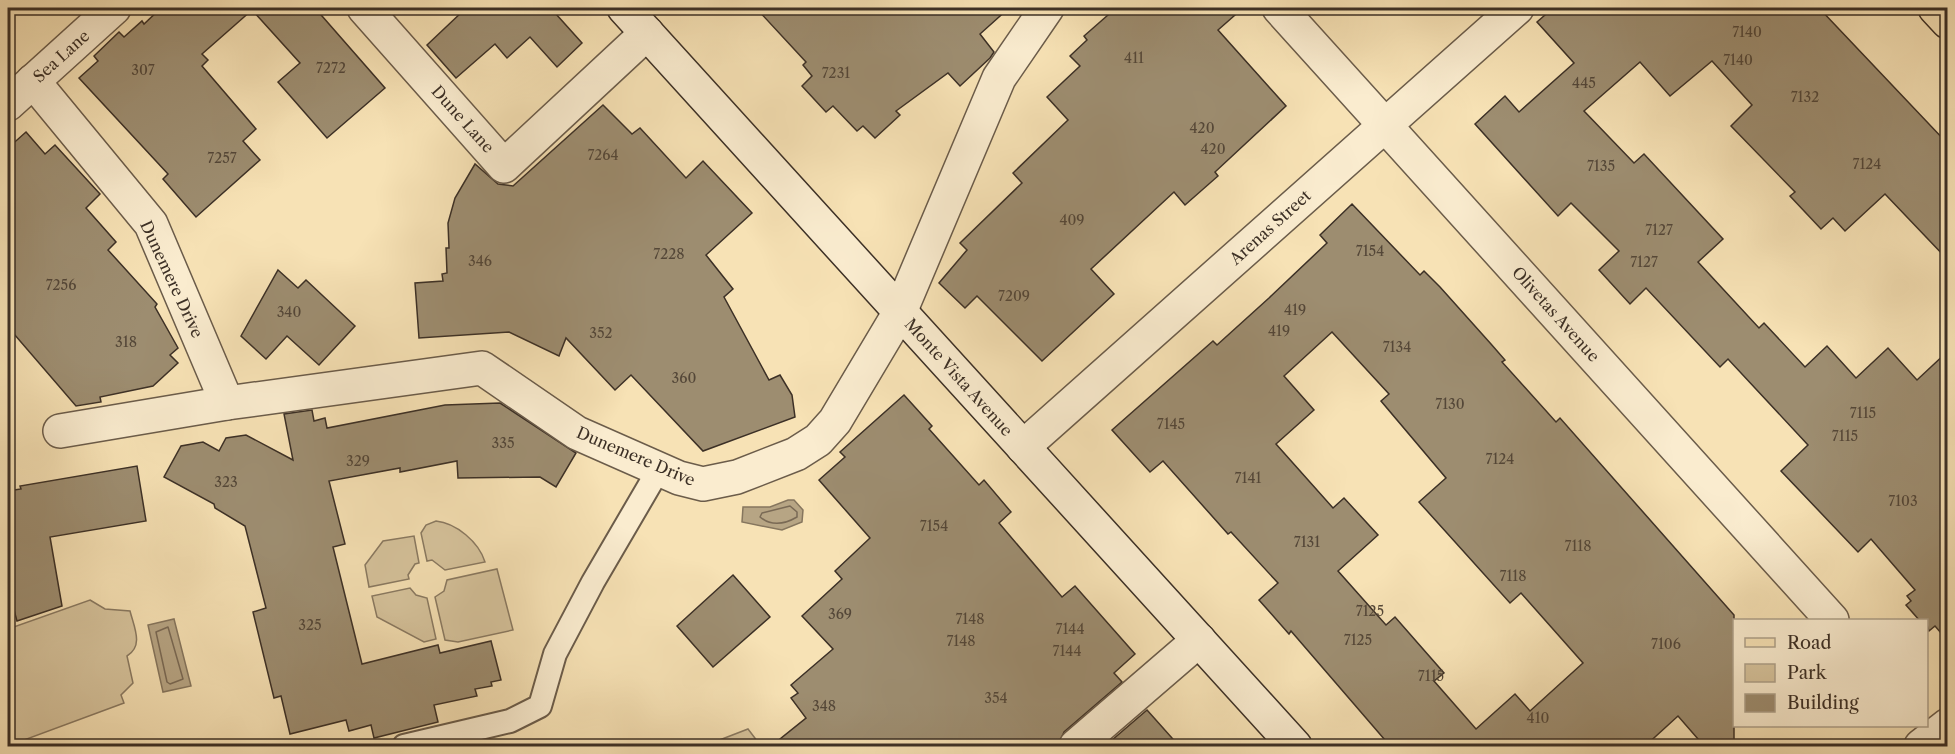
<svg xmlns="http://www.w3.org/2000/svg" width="1955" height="754" viewBox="0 0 1955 754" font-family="'Libre Caslon Text',serif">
<rect width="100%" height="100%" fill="#f7e2b5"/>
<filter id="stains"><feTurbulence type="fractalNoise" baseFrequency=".00333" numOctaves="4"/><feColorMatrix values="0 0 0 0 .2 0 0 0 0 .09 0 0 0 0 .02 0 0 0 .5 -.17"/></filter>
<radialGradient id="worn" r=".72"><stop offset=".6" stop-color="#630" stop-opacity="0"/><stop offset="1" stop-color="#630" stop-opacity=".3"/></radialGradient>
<!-- green -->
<g fill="#d7c49d" stroke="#8a7a62" stroke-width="1.5">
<path d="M436 521C456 523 479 542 485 562L445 570 432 560 427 561 421 533 426 525Z"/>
<path d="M414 536 419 563 415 564 408 575 409 579 369 587 365 565 383 541Z"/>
<path d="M497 569 513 630 458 642 445 640 435 597 444 591 447 580Z"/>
<path d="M410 588 416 595 427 598 436 639 424 642 377 617 372 596Z"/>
<path d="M90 600 105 609 130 611C134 627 144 646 127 656L133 683 121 695 124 703 8 746V629Z"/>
<path d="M748 729 761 746H704Z"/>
</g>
<!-- water -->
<g fill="#b7a584" stroke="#86765e" stroke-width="1.5">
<path d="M788 500H794L803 510 802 522 782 530 742 522 743 507H770Z"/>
<path d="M174 619 191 686 163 692 148 625Z"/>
</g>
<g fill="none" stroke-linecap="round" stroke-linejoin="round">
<!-- shore -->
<g stroke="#7a6a55" stroke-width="1.5">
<path d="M790 506 797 512V517C785 524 772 527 760 517L762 513Z"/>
<path d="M168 627 183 679 170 684 167 682 156 632Z"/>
</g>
</g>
<!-- building -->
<g fill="#9d8d70" stroke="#3c3026" stroke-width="1.5" fill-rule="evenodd">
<path d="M161 8H315L385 88 327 138 278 82 300 63 252 10 202 54 208 60 202 66 256 129 243 141 260 160 196 217 163 179 168 174 79 78 98 61 94 56 119 32 124 37 142 21 144 24Z"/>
<path d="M462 8H563L556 14 582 43 557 67 530 37 507 58 495 44 456 78 427 45 464 10Z"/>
<path d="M756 8H1009L980 34 994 52 990 58 960 86 948 73 896 111 900 115 875 138 863 126 857 131 833 106 826 112 802 86 812 76 803 65 806 62Z"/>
<path d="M1116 8H1243L1218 30 1286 106 1215 172 1218 176 1185 205 1174 192 1091 269 1114 294 1042 361 977 296 965 308 939 283 967 250 960 243 1022 183 1013 173 1068 120 1047 97 1080 66 1070 56 1087 40 1084 36Z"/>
<path d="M1553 8H1819L1947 143V259L1885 194 1845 231 1833 218 1821 229 1790 196 1795 192 1731 126 1752 105 1712 61 1670 96 1640 62 1584 111 1634 163 1644 154 1723 239 1698 262 1759 328 1764 323 1805 367 1827 346 1856 378 1888 348 1917 380 1947 352V640L1935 626 1929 631 1926 621H1920L1906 605 1911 601 1907 596 1915 590 1871 539 1858 552 1781 471 1808 445 1728 359 1720 367 1646 288 1630 304 1599 270 1619 251 1571 203 1558 216 1475 124 1505 96 1519 112 1574 63 1537 22Z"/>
<path d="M603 105 632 134 640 128 686 178 703 161 752 213 706 255 733 289 724 297 769 380 780 375 792 395 795 417 703 451 631 375 615 390 566 338 559 356 509 332 419 338 415 283 443 281 442 274 447 273 446 248H449L448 223 455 198 475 164 498 184 513 186Z"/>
<path d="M26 132 45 154 55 145 100 194 86 208 116 242 108 250 157 304 155 307 178 348 170 355 178 363 153 386 100 397 101 402 76 406 8 327V148Z"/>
<path d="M1352 204 1420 275 1424 271 1440 287 1491 344 1505 360 1502 362 1556 422 1560 418 1734 615V747H1705L1678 716 1644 747H1391L1291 631 1289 634 1259 600 1278 583 1231 532 1228 534 1163 461 1150 472 1112 430 1213 341 1217 345 1269 298 1327 243 1320 235ZM1332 332 1389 394 1381 401 1446 478 1419 502 1510 603 1521 593 1583 663 1530 711 1515 694 1476 729 1434 681 1444 673 1395 617 1386 625 1338 571 1378 535 1344 498 1333 508 1276 444 1314 410 1284 376Z"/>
<path d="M278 270 298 288 306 280 355 326 319 365 287 336 266 359 241 336Z"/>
<path d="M904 395 932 426 929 429 979 485 984 480 1011 512 999 523 1062 597 1075 586 1135 654 1114 673 1122 682 1064 732 1058 747H770L806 718 791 698 798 693 791 685 833 649 802 616 842 579 835 571 870 538 819 480 845 457 840 452Z"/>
<path d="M500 403 576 453 556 487 540 477 458 478 457 461 400 472V468L329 481 345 544 333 547 362 664 438 645 440 653 491 641 501 680 491 682 492 686 475 689 477 696 434 705 438 722 374 738 371 725 349 731 346 720 290 734 281 696 274 698 253 612 266 608 245 526 215 508 214 504 164 477 181 446 203 442 219 451 226 438 246 435 293 460 284 414 312 410 314 421 325 418 327 428 445 405Z"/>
<path d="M137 466 146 521 50 537 62 606 17 621 14 610 8 612V491L21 489 20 486Z"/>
<path d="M733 575 770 617 713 667 677 626Z"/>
<path d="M1147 710 1180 747H1104Z"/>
</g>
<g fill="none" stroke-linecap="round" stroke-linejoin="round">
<defs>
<path id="lane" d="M404 746 510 721 540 706 555 654 593 582 659 469"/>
<g id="street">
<path d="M364 8 504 166 647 33"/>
<path d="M1279 8 1832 620"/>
<path d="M33 81 151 224 227 403"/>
<path d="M8 104 114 8"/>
<path d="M60 431 227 403 482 368 577 433 679 478 703 484 737 477 796 454 818 440 835 421 900 312 999 78 1047 8"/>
<path d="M1023 447 1517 8"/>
<path d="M1076 746 1199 640"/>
<path d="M1921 746 1948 725"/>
</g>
<path id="secondary" d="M624 8 1295 746"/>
<path id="primary" d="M1935 8 1948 22"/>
</defs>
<!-- lane casing -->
<use href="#lane" stroke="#6b5c4a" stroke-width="26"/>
<!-- street casing -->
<use href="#street" stroke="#6b5c4a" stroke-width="36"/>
<!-- secondary casing -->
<use href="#secondary" stroke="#3c3026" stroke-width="36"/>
<!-- primary casing -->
<use href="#primary" stroke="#3c3026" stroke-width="36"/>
<!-- lane -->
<use href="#lane" stroke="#faeccf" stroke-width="22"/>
<!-- street -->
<use href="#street" stroke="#faeccf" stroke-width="33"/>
<!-- secondary -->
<use href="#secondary" stroke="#faeccf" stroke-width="33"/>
<!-- primary -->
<use href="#primary" stroke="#f7e2b5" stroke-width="33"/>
</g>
<g text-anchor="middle" stroke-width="4.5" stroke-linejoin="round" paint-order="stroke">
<!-- number labels -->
<g font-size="14" fill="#544738">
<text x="1747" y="37">7140</text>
<text x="1134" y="63">411</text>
<text x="1738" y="65">7140</text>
<text x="331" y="73">7272</text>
<text x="143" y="75">307</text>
<text x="836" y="78">7231</text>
<text x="1584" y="88">445</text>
<text x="1805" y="102">7132</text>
<text x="1202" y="133">420</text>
<text x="1213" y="154">420</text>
<text x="603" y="160">7264</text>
<text x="222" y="163">7257</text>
<text x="1867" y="169">7124</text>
<text x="1601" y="171">7135</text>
<text x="1072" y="225">409</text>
<text x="1659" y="235">7127</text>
<text x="1370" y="256">7154</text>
<text x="669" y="259">7228</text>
<text x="480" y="266">346</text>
<text x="1644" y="267">7127</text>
<text x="61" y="290">7256</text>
<text x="1014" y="301">7209</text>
<text x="1295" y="315">419</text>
<text x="289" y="317">340</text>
<text x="1279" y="336">419</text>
<text x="601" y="338">352</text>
<text x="126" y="347">318</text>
<text x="1397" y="352">7134</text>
<text x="684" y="383">360</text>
<text x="1450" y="409">7130</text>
<text x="1863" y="418">7115</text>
<text x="1171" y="429">7145</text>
<text x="1845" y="441">7115</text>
<text x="503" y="448">335</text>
<text x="1500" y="464">7124</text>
<text x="358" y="466">329</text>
<text x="1248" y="483">7141</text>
<text x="226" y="487">323</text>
<text x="1903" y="506">7103</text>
<text x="934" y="531">7154</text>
<text x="1307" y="547">7131</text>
<text x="1578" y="551">7118</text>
<text x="1513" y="581">7118</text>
<text x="1370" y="616">7125</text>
<text x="840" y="619">369</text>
<text x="970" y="624">7148</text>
<text x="310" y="630">325</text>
<text x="1070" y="634">7144</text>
<text x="1358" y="645">7125</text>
<text x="961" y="646">7148</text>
<text x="1666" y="649">7106</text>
<text x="1067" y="656">7144</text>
<text x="1431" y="681">7115</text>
<text x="996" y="703">354</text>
<text x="824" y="711">348</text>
<text x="1538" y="723">410</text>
</g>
<!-- street labels -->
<g font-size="16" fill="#3c3026" stroke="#faeccf">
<text transform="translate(61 56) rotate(-42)" y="6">Sea Lane</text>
<text transform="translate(463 119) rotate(48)" y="6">Dune Lane</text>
<text transform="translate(1270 227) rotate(-42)" y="6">Arenas Street</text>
<text transform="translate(172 279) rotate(65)" y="6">Dunemere Drive</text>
<text transform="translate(1556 314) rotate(48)" y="6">Olivetas Avenue</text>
<text transform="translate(959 377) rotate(48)" y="6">Monte Vista Avenue</text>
<text transform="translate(636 456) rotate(23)" y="6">Dunemere Drive</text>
</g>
</g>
<!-- margin -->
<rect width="1955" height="754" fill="none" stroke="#f7e2b5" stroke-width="30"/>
<rect x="9" y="9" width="1937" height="736" fill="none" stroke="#3c3026" stroke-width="3"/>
<rect x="15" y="15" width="1925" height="724" fill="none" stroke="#3c3026" stroke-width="1.5"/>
<!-- legend -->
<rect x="1733" y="619" width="195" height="108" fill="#faeccf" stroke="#aea18b" stroke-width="1.5"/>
<rect x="1745" y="638" width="30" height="9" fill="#f7e2b5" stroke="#aea18b" stroke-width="1.5"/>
<text x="1787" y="649" font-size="18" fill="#3c3026">Road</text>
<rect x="1745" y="664" width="30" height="18" fill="#d7c49d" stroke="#aea18b" stroke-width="1.5"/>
<text x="1787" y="679" font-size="18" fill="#3c3026">Park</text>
<rect x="1745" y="694" width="30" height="18" fill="#9d8d70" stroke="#aea18b" stroke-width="1.5"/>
<text x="1787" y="709" font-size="18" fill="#3c3026">Building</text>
<rect width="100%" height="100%" filter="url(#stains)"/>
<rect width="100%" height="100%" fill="url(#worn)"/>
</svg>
